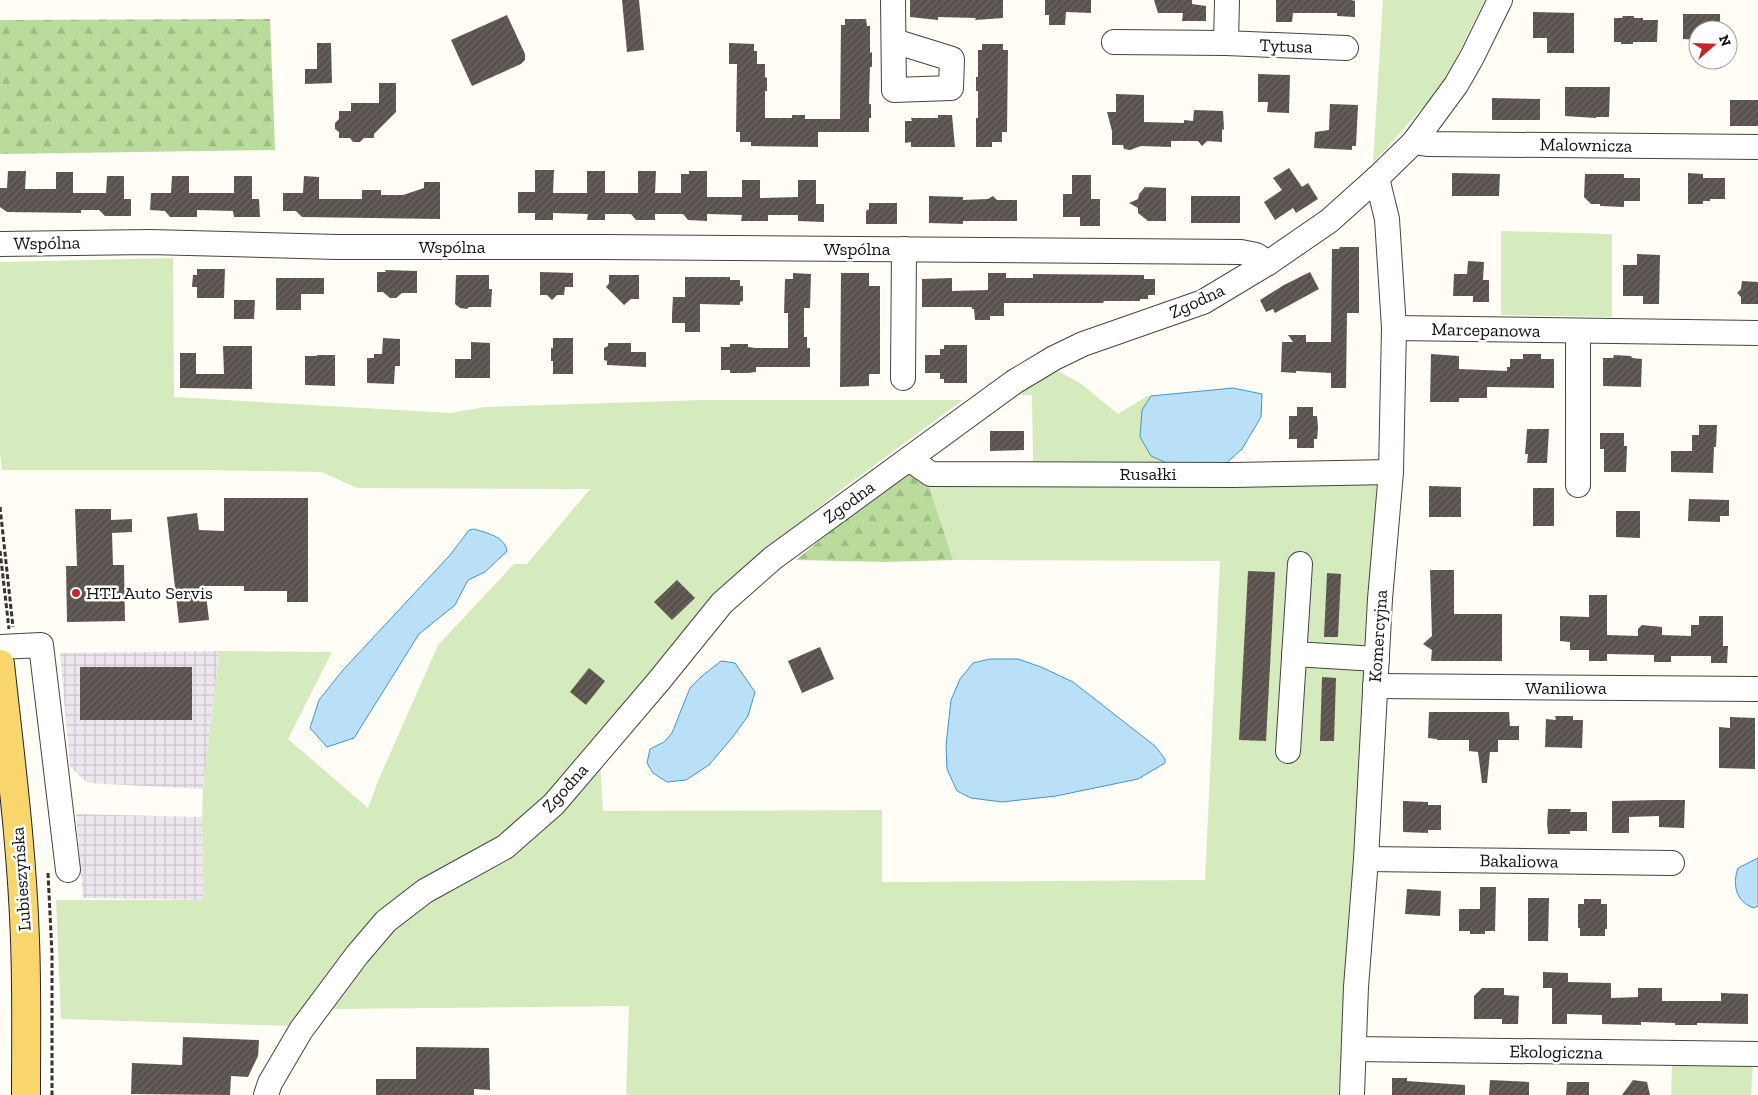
<svg xmlns="http://www.w3.org/2000/svg" width="1758" height="1095" viewBox="0 0 1758 1095" font-family="'Zilla Slab',serif">
<defs>
<pattern id="industrial-grid" width="8" height="8" patternUnits="userSpaceOnUse" patternTransform="scale(1.25)"><rect width="8" height="8" fill="#eee6ef"/><path d="M0 4h8M4 0v8" fill="none" stroke="#cbc4cc"/></pattern>
<pattern id="forest-firs" width="22" height="20" patternUnits="userSpaceOnUse" patternTransform="scale(1.25)"><rect width="22" height="20" fill="#b9dc9c"/><path d="M5 1l3.5 6h-7zM16 11l3.5 6h-7z" fill="#9ebc85"/></pattern>
<pattern id="building-hatch" width="6" height="6" patternUnits="userSpaceOnUse" patternTransform="scale(1.25)"><rect width="6" height="6" fill="#5a524d"/><path d="M-1 1l2-2M0 6l6-6M5 7l2-2" fill="none" stroke="#6d6662"/></pattern>
</defs>
<rect width="100%" height="100%" fill="#fffdf5"/>
<!-- industrial -->
<g fill="url(#industrial-grid)">
<path d="M219 651 203 789 88 783 70 767 60 653Z"/>
<path d="M76 814 202 817 203 900 83 898Z"/>
</g>
<!-- grass -->
<g fill="#d5ebbd">
<path d="M1383 0H1485L1442 86 1373 163Z"/>
<path d="M1501 231 1612 234V317L1501 315Z"/>
<path d="M173 258 174 397 450 413 485 407 704 400H963L842 489 768 548 695 616 610 723 534 811 475 852 292 1026 61 1019 56 900H203L202 817 203 789 219 651 332 652 288 739 368 808 378 781 438 645 514 564H527L590 489 357 488 322 472 203 470H2L0 453V262Z"/>
<path d="M1054 369 1080 383 1118 414 1147 396H1151L1142 410 1169 464 1033 465 1032 395H1016Z"/>
<path d="M927 480 1378 481 1339 1095H626L629 1006 333 1009 392 928 600 762 603 811 882 810V882L1205 880 1220 561 953 560Z"/>
<path d="M1672 1063 1753 1064 1751 1095H1671Z"/>
</g>
<!-- forest -->
<g fill="url(#forest-firs)">
<path d="M270 19 275 150 0 154V20Z"/>
<path d="M906 470 927 480 953 560 885 562 796 560Z"/>
</g>
<!-- water -->
<g fill="#b9e0f7" stroke="#3f96cf">
<path d="M1233 388 1262 394 1261 417 1242 449 1224 465 1169 464 1151 456 1140 437 1142 410 1151 396Z"/>
<path d="M474 529C486 533 505 536 507 551L485 572 468 580 455 605 419 634 354 738 327 747 310 728 319 700 343 670 450 555 469 530Z"/>
<path d="M990 659H1018L1041 667 1073 682 1155 746 1165 759V763L1138 779 1056 796 1002 802 971 798 957 791 947 769 946 745 951 700 960 679 973 663Z"/>
<path d="M721 661 735 663 755 692 748 716 732 738 709 765 686 780 667 782 653 773 647 763 650 749 664 742 672 733 690 688 702 676Z"/>
<path d="M1758 858V906L1754 908C1736 902 1732 885 1738 868Z"/>
</g>
<!-- building -->
<g fill="url(#building-hatch)">
<path d="M622 0H639L644 50 627 52Z"/>
<path d="M910 0H1003V18L975 20 976 18 938 17V20L910 17Z"/>
<path d="M1045 0H1091V13L1066 12 1065 25H1049V15H1045Z"/>
<path d="M1154 0H1192V4L1206 6V21H1182L1183 13H1158Z"/>
<path d="M1276 0H1351L1355 1V17L1337 16V13H1293L1292 22H1276Z"/>
<path d="M1533 12 1574 13V53H1547V38H1533Z"/>
<path d="M1683 14H1720V30H1698V40L1683 39Z"/>
<path d="M507 15 525 54V60L521 64 472 86 451 40Z"/>
<path d="M1623 16H1634V18H1643V20H1658L1657 42H1633V44H1621V42H1614V18H1622Z"/>
<path d="M845 19H866L867 26H870V53L872 52V67H870L869 104H871V118H869V132H818V147L751 146V142H740V132H736L737 64H729V43L754 44V51H757V64H765V77L767 78V91H765V118H792V115H805V119H840L841 25H845Z"/>
<path d="M317 43H331L332 83 305 84V69H317Z"/>
<path d="M982 44H1003V50H1008L1007 132H1002V142H992V147H976V118H978V91H976V77H978V50H982Z"/>
<path d="M1258 74 1290 75 1289 113 1267 112 1268 102H1258Z"/>
<path d="M379 83H396V112L374 134V138H364L360 142H353L350 138H339V132L335 129V123L339 119V111H351V103H379Z"/>
<path d="M1565 87H1610L1609 117H1596V118L1565 116Z"/>
<path d="M1116 94 1144 95V122L1184 123V120L1193 121 1194 110 1223 111 1224 129 1222 130V142L1207 141 1202 146 1198 141H1171V147L1141 146 1130 150 1124 149 1123 145H1112V131L1107 112H1116Z"/>
<path d="M1492 98 1540 99V120H1492Z"/>
<rect x="1730" y="100" width="28" height="26"/>
<path d="M1330 104 1358 105 1356 146H1352V150L1314 148 1315 132 1329 130Z"/>
<path d="M938 115H952L955 147H911V142L905 143V121H912L911 118H938Z"/>
<path d="M1289 168 1302 187 1308 183 1318 199 1296 213 1293 208 1275 220 1264 202 1282 190 1273 178Z"/>
<path d="M535 170H554L553 193H587V171H605V193H638V171H656L655 193H681V174H689V171H707V197H742V180H760V198L798 197V180H816V204H824V222L798 221V215H768V221H741L742 215 707 214V221L688 220 683 214H655V220H636L631 214H605V220H587L588 214 553 213V220H535V213H518V192H535Z"/>
<path d="M8 171H26L25 189H56V172H73V193H106L107 176H124V199H131V216H105L99 210H81V213L7 212 0 207V188H7Z"/>
<path d="M1452 173 1500 174 1499 196H1452Z"/>
<path d="M1688 173 1703 174V178H1725V199H1710V201H1703V204H1688Z"/>
<path d="M1585 174H1624V178H1640V201H1624V207L1600 206V204H1591L1584 197Z"/>
<path d="M1072 175H1091V199H1100V226H1080V217H1063V194H1072Z"/>
<path d="M172 176H189V193H234V176H252V199H259L260 217H234L233 211 197 210V217H170L165 211 150 210 151 193H171Z"/>
<path d="M304 176 319 177V199H362V190H381V195H403L424 188V182H440V219L302 217 296 211H283V193H303Z"/>
<path d="M1145 187 1166 188V221H1148L1138 213V208L1129 203 1138 199 1139 194Z"/>
<path d="M929 196 963 197V200L988 199 993 196 997 200H1017V221H963V224L929 223Z"/>
<rect x="1191" y="196" width="49" height="27"/>
<path d="M869 203H897V224H866V211L869 209Z"/>
<path d="M1340 247H1359V313H1347L1346 388H1331V373L1296 371V373L1281 372 1282 342H1293L1288 335H1306V342H1331L1332 249H1339Z"/>
<path d="M1637 254 1660 255 1659 304H1643V296H1623V265H1637Z"/>
<path d="M1468 261 1484 262 1483 280H1489V302H1473V296H1453L1454 274H1467Z"/>
<path d="M197 269H225L224 298H197V287H192L193 275H197Z"/>
<path d="M385 270 417 271V293H402L396 298H390L383 292H377V272H386Z"/>
<path d="M540 272 573 273V287H565L564 295H557L552 300 547 295H540Z"/>
<path d="M1310 272 1319 289 1275 313 1273 309 1266 312 1260 300 1284 285Z"/>
<path d="M793 273 811 274 810 308H804V337H807V348H810V367H756V372L748 373H730V370H721V347H730V344H748V347L756 348H788V313H784L785 279H793Z"/>
<path d="M841 273H869V286H880V374H869V386L840 387Z"/>
<path d="M988 273H1006V278H1033V274L1144 275V279H1155V295H1148V299H1140V301H1104L1103 303H1004V316H990V320H975L974 309H972V307H922V279L952 278V291L988 290Z"/>
<path d="M456 275H489V289H492L491 307H469L467 309 460 308 455 304Z"/>
<path d="M609 275H639V299H631L624 305 606 287 609 283Z"/>
<path d="M685 277H730V280H740V286H743V301L740 302V305L700 304V332H685V323H672V314L673 297H685Z"/>
<path d="M276 278H324V294H301V310H276Z"/>
<path d="M1742 281 1758 282V304H1741V297L1737 293 1741 289Z"/>
<path d="M234 300H255L254 319H234Z"/>
<path d="M383 338 400 339V366H395L394 384 367 383V358H374V354H382Z"/>
<path d="M553 338H573V374H553V361H551V348H553Z"/>
<path d="M471 342 490 343V378H455V359H471Z"/>
<path d="M608 343H631V352H646V367L607 365V361L604 360V348L608 346Z"/>
<path d="M944 345H967V383H944V379H940V373H925V355H940V349H944Z"/>
<path d="M223 346H252V389L180 388V353H196V374H224Z"/>
<path d="M1431 354 1459 356V369L1507 371V367H1510V359H1523V354H1541V359H1554V388L1487 387V398H1459V402H1430Z"/>
<path d="M317 355H335V386L305 385V356H317Z"/>
<path d="M1614 355 1631 356 1632 358 1642 359 1641 387 1603 386V358H1613Z"/>
<path d="M1297 407H1313V416H1317L1318 428 1317 439H1314V448H1297V439H1289V416H1297Z"/>
<path d="M1699 425H1717L1716 447H1714L1713 473 1671 472V451H1692V435H1699Z"/>
<path d="M1527 429H1549L1547 463H1527L1528 454H1525Z"/>
<path d="M990 431H1024V450L990 451Z"/>
<path d="M1600 433H1624V446H1627L1626 472H1604V449H1600Z"/>
<path d="M1429 486 1461 487V517H1429Z"/>
<rect x="1533" y="488" width="21" height="38"/>
<path d="M224 498H308V602H287V591H244V586H205L209 620 179 623 167 517 197 513 199 530 224 531Z"/>
<path d="M1689 499 1729 500V516H1720V522L1688 521Z"/>
<path d="M75 509H111V520L132 519V532L112 533 113 565H124L125 621 67 622 66 566H77Z"/>
<path d="M1616 511H1640V538L1616 537Z"/>
<path d="M1430 570H1454V614H1502V661H1431L1432 650 1423 644 1432 636Z"/>
<path d="M1248 571 1275 572 1266 741 1239 740Z"/>
<path d="M1327 573 1341 574 1338 637H1324Z"/>
<path d="M677 580 695 598 672 620 654 602Z"/>
<path d="M1589 595H1607V635L1638 636V629L1642 625 1662 627V635L1691 636V625H1699V616H1723V646H1728L1727 663H1711V656H1671V662H1654V655L1607 654V661H1589V650H1570V642L1560 641V616L1589 617Z"/>
<path d="M820 647 834 679 802 693 788 661Z"/>
<rect x="80" y="667" width="112" height="53"/>
<path d="M589 668 605 681 586 705 570 692Z"/>
<path d="M1322 677 1336 678 1334 741H1320Z"/>
<path d="M1429 712H1509L1510 726H1519V740H1498V752H1490L1487 783H1482L1478 752 1469 751V740H1437V739L1428 738Z"/>
<path d="M1555 716H1573V720H1583L1582 748 1545 747 1546 719 1556 720Z"/>
<path d="M1730 717 1755 718V769L1719 768V727L1730 728Z"/>
<path d="M1660 800H1685L1684 828 1659 827V816L1629 817V833H1612V801Z"/>
<path d="M1403 801 1428 802V805H1441V830H1428V833L1403 832Z"/>
<path d="M1548 809H1571L1570 812H1587V831H1570V834H1548L1547 823Z"/>
<path d="M1480 887H1496L1495 931H1485V934H1470V931H1459V909H1480Z"/>
<path d="M1407 889 1441 891 1440 916 1405 914Z"/>
<path d="M1528 898H1549L1548 941H1528Z"/>
<path d="M1584 899H1601V904H1607V929H1605V936H1580V928H1578V904H1584Z"/>
<path d="M1543 972 1568 973V982L1611 983V998L1638 997V988H1662V1001H1721V993L1748 994V1024L1697 1023V1025H1675V1023L1641 1022V1025L1602 1024V1015L1567 1014V1024H1552V988H1543Z"/>
<path d="M1482 988H1504V995L1519 996 1518 1024H1502V1019H1474V996Z"/>
<path d="M183 1037 259 1040 258 1056 248 1077 231 1076 230 1095 131 1094 132 1063 182 1065Z"/>
<path d="M416 1047 489 1048 490 1090 474 1089V1095H376V1079H416Z"/>
<path d="M1392 1078H1407V1081L1465 1085V1095H1392Z"/>
<path d="M1490 1080 1529 1082V1095H1489Z"/>
<path d="M1633 1080 1647 1082 1650 1095H1622Z"/>
<path d="M1567 1082H1589V1095H1566Z"/>
</g>
<g fill="none" stroke-linecap="round" stroke-linejoin="round">
<defs>
<g id="minor">
<path d="M893 0 894 90 951 88 952 59 894 41"/>
<path d="M1227 0 1226 43 1346 48"/>
<path d="M1114 42 1226 43"/>
<path d="M1414 142 1429 144 1758 147"/>
<path d="M0 244 150 242 337 247H602L1241 252 1256 255 1268 263"/>
<path d="M1394 328 1758 333"/>
<path d="M1578 331V485"/>
<path d="M903 378 904 249"/>
<path d="M909 459 931 474 1233 475 1391 472"/>
<path d="M0 647 41 645 68 870"/>
<path d="M1294 654 1377 659"/>
<path d="M1375 686 1758 689"/>
<path d="M1288 751 1300 564"/>
<path d="M1366 859 1672 863"/>
<path d="M1354 1049 1758 1054"/>
<path d="M266 1095 270 1083 301 1030 357 955 386 921 425 891 505 847 554 804 658 682 722 603 773 558 1014 382 1054 358 1083 344 1203 302 1268 263 1329 221 1377 178 1414 142 1456 85 1472 57 1500 0"/>
<path d="M1352 1095 1356 987 1366 859 1380 599 1391 472 1394 328 1387 219 1377 178"/>
</g>
<path id="major" d="M0 664C10 756 22 848 25 940 27 991 26 1043 26 1095"/>
</defs>
<!-- minor casing -->
<use href="#minor" stroke="#444" stroke-width="26"/>
<!-- major casing -->
<use href="#major" stroke="#222" stroke-width="30"/>
<!-- path -->
<g stroke="#333" stroke-width="3" stroke-dasharray="5 2.5" stroke-linecap="butt">
<path d="M0 507 13 627"/>
<path d="M0 551 9 629"/>
<path d="M48 873 52 954V1095"/>
</g>
<!-- minor -->
<use href="#minor" stroke="#fff" stroke-width="24"/>
<!-- major -->
<use href="#major" stroke="#f9d66b" stroke-width="28"/>
</g>
<!-- markers -->
<circle fill="#c4262e" stroke="#fff" stroke-width="2" cx="76" cy="593" r="5"/>
<g text-anchor="middle" stroke-width="5" stroke-linejoin="round" paint-order="stroke">
<!-- street labels -->
<g font-size="18" fill="#111" stroke="#fff">
<text transform="translate(1286 46) rotate(2)" y="6">Tytusa</text>
<text transform="translate(1586 145) rotate(1)" y="6">Malownicza</text>
<text transform="translate(47 243) rotate(-1)" y="6">Wspólna</text>
<text x="452" y="253">Wspólna</text>
<text x="857" y="255">Wspólna</text>
<text transform="translate(1197 301) rotate(-25)" y="6">Zgodna</text>
<text transform="translate(1486 330) rotate(1)" y="6">Marcepanowa</text>
<text x="1148" y="480">Rusałki</text>
<text transform="translate(849 502) rotate(-36)" y="6">Zgodna</text>
<text transform="translate(1378 636) rotate(-86)" y="6">Komercyjna</text>
<text x="1566" y="694">Waniliowa</text>
<text transform="translate(565 788) rotate(-48)" y="6">Zgodna</text>
<text transform="translate(1519 861) rotate(1)" y="6">Bakaliowa</text>
<text transform="translate(21 879) rotate(-94)" y="6">Lubieszyńska</text>
<text transform="translate(1556 1052) rotate(1)" y="6">Ekologiczna</text>
</g>
<!-- poi labels -->
<g font-size="18" fill="#111" stroke="#fff" text-anchor="start">
<text x="86" y="599">HTL Auto Servis</text>
</g>
</g>
<!-- north arrow -->
<g transform="translate(1713 45) rotate(70)"><circle r="24" fill="#ffffff" stroke="#a0a0a0"/>
<path d="M0-4L9 19L0 12L-9 19Z" fill="#c4262e"/>
<text y="-8" font-size="14" font-weight="bold" text-anchor="middle" fill="#111111">N</text>
</g>
</svg>
